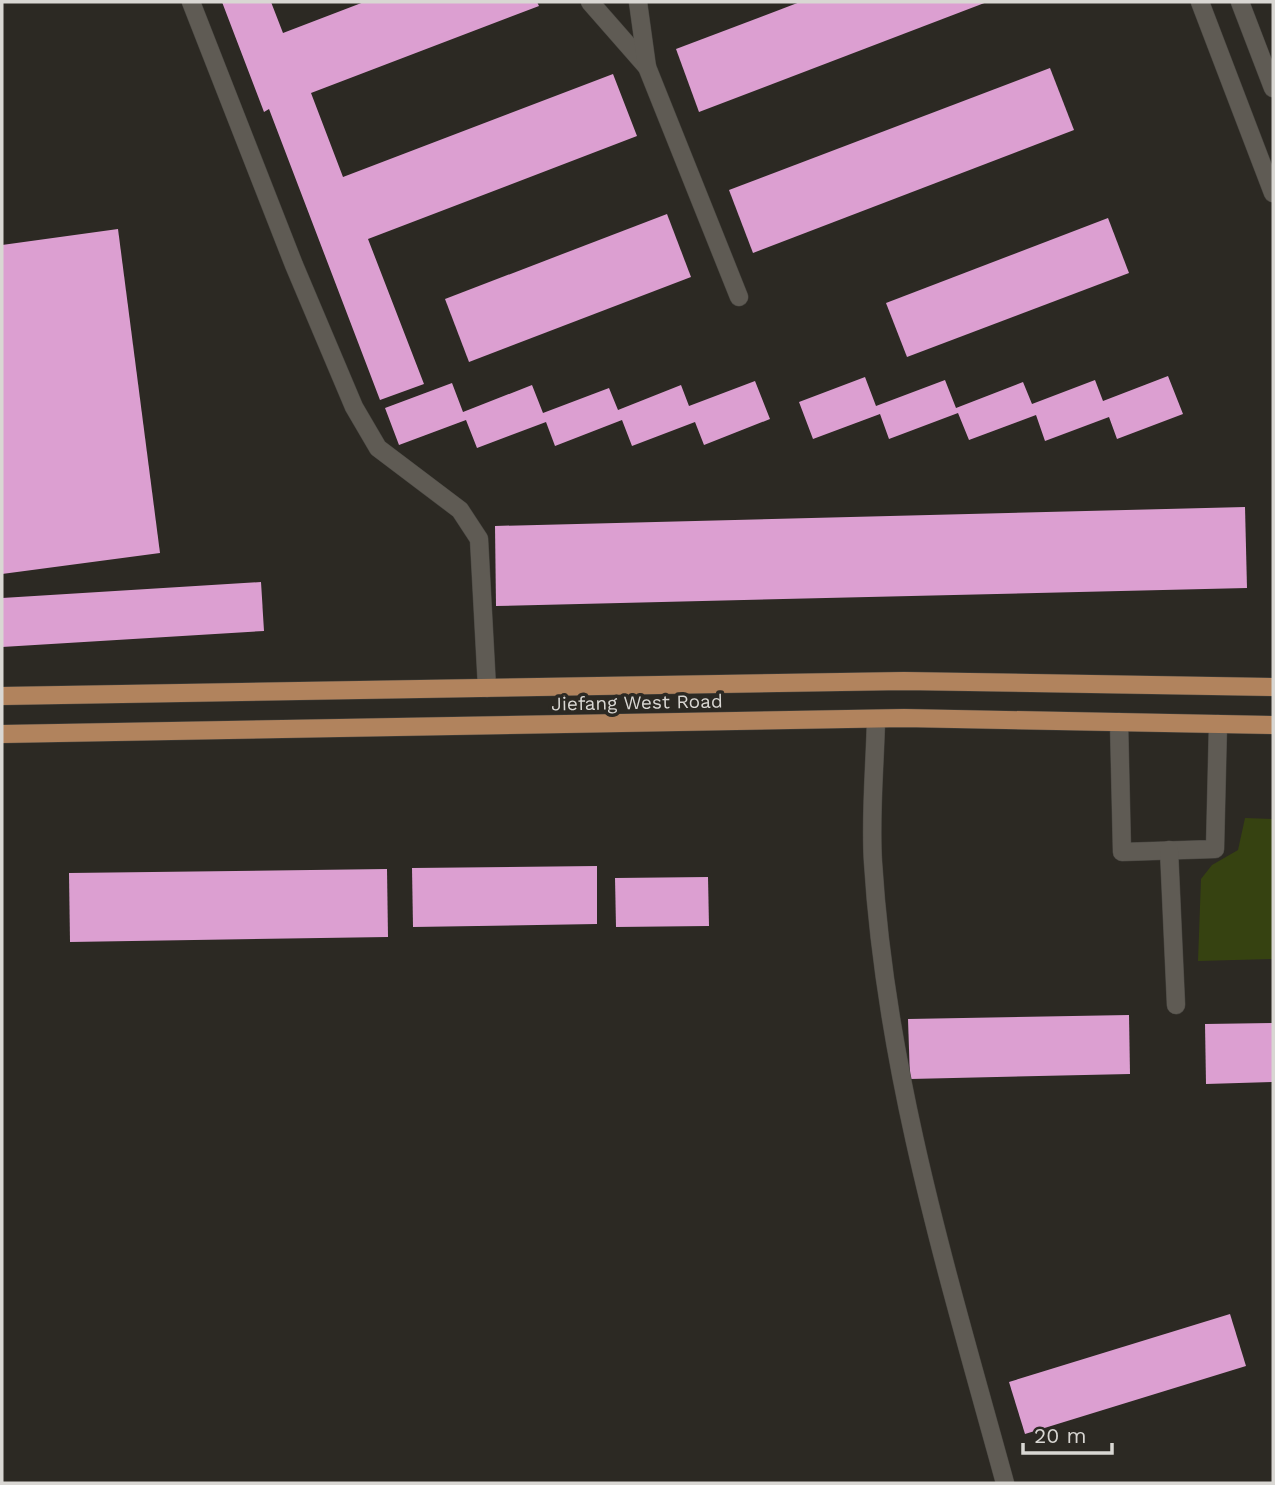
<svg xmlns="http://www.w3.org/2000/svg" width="1275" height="1485" viewBox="0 0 1275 1485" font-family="'Work Sans',sans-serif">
<rect width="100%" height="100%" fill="#2c2923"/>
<!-- green -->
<path fill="#364211" d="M1245 818 1273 819V959L1198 961 1201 879 1212 865 1238 850Z"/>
<!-- building -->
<g fill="#dc9fd1">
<path d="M222 2H271L283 33 364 2H537L539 6 311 93 343 177 613 74 637 136 368 239 424 384 380 400 269 109 264 112Z"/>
<path d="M800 2H987L699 112 676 49Z"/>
<path d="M1050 68 1074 130 753 253 729 190Z"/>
<path d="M667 214 691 277 469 362 445 299Z"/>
<path d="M1108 218 1129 273 907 357 886 303Z"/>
<path d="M118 229 160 553 2 574V245Z"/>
<path d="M1168 376 1183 414 1117 439 1109 417 1045 441 1036 415 969 440 958 413 889 439 880 414 813 439 799 402 865 377 876 406 945 380 956 408 1023 382 1032 404 1095 380 1103 401Z"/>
<path d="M755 381 770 419 704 445 695 422 632 446 622 420 555 446 546 422 477 448 466 420 399 445 385 408 452 383 463 412 532 385 543 413 609 388 618 410 681 385 689 406Z"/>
<path d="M1245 507 1247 588 496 606 495 526Z"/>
<path d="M261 582 264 631 2 647V598Z"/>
<path d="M597 866V924L413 927 412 868Z"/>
<path d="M387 869 388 937 70 942 69 873Z"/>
<path d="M708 877 709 926 616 927 615 878Z"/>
<path d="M1129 1015 1130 1074 910 1079 908 1019Z"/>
<path d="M1273 1023V1082L1206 1084 1205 1024Z"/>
<path d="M1230 1314 1246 1366 1025 1434 1009 1382Z"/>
</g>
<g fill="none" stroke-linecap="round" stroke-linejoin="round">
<defs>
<g id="minor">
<path d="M191 2 294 265 354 407 378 448 460 510 479 539 487 688"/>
<path d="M590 2 647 67"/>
<path d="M638 2 647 67 739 297"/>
<path d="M1200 2 1273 193"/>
<path d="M1240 2 1273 88"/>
<path d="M876 719C875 766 870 815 873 862 886 1075 949 1279 1005 1483"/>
<path d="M1119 722 1122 852 1215 849 1218 724"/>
<path d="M1169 850 1176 1005"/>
</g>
<g id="major">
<path d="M2 696 904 681 1273 687"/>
<path d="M2 734 904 718 1273 725"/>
</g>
</defs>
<!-- minor casing -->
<use href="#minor" stroke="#474540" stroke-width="19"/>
<!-- major casing -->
<use href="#major" stroke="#474540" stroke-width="19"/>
<!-- minor -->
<use href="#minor" stroke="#5f5b54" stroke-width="18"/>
<!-- major -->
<use href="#major" stroke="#b1835d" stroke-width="18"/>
</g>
<g text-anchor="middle" stroke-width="7" stroke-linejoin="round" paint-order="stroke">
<!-- street labels -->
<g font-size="19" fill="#d9d7d3" stroke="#2c2923">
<text transform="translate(637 702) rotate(-1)" y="7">Jiefang West Road</text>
</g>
</g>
<!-- border -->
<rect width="1275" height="1485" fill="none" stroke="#d9d7d3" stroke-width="7"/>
<!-- scale -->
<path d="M1023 1443v10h89v-10" fill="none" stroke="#d9d7d3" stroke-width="3.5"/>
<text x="1034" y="1443" font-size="21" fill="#d9d7d3" stroke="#2c2923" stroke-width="5" paint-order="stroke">20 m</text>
</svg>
